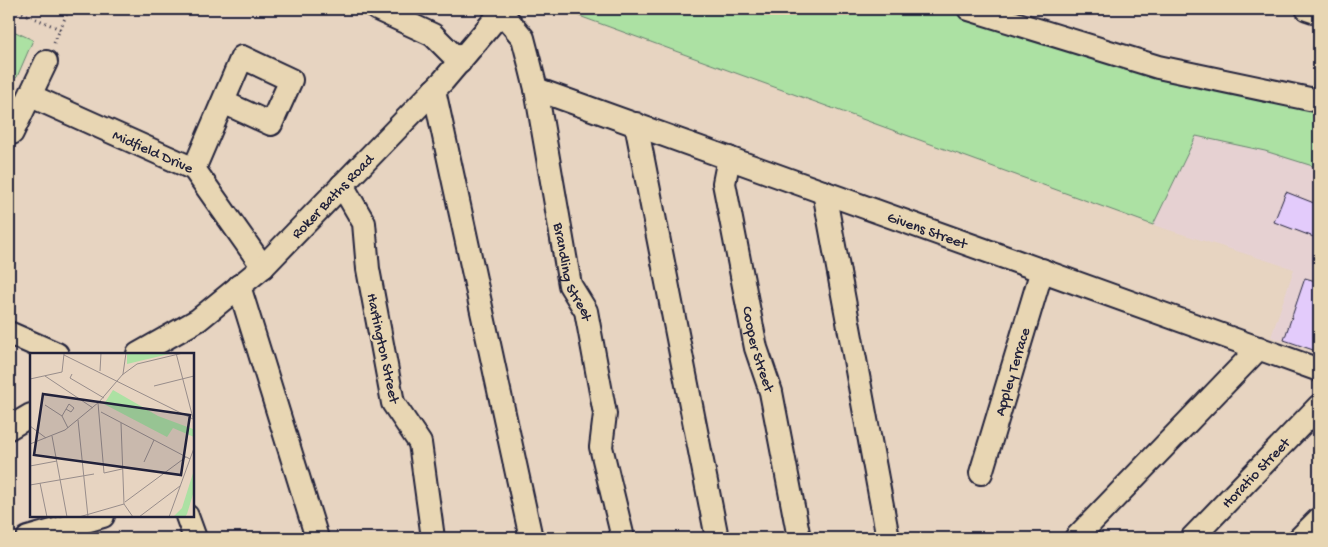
<svg xmlns="http://www.w3.org/2000/svg" width="1328" height="547" viewBox="0 0 1328 547" font-family="'Gochi Hand',sans-serif">
<rect width="100%" height="100%" fill="#e7d4c1"/>
<filter id="ink" filterUnits="userSpaceOnUse"><feTurbulence type="fractalNoise" baseFrequency=".02" numOctaves="2"/><feDisplacementMap in="SourceGraphic" scale="10" xChannelSelector="R" yChannelSelector="G"/><feConvolveMatrix kernelMatrix="1 2 1 2 8 2 1 2 1" color-interpolation-filters="sRGB"/></filter>
<g filter="url(#ink)">
<!-- built -->
<path fill="#e6d1d2" d="M1196 136 1265 151 1319 168V352L1271 337 1294 269 1153 225Z"/>
<!-- green -->
<g fill="#ace1a3" stroke="#67826f">
<path d="M560 9H951L1053 47 1219 90 1319 111V168L1265 151 1196 136 1153 225Z"/>
<path d="M9 29 33 40 17 77 9 85Z"/>
</g>
<!-- building -->
<g fill="#e3cbfb" stroke="#22223b">
<path d="M1286 192 1319 205V239L1274 222Z"/>
<path d="M1305 278 1319 282V352L1284 340Z"/>
</g>
<g fill="none" stroke-linecap="round" stroke-linejoin="round">
<defs>
<g id="minor">
<path d="M377 9 433 35 460 62"/>
<path d="M969 9 1158 67 1319 101"/>
<path d="M1307 9 1319 13"/>
<path id="s1" d="M501 12 523 38 529 61 536 89 570 285 586 311 605 414 601 447 623 538"/>
<path id="s2" d="M536 89 1319 370"/>
<path d="M434 90 531 538"/>
<path id="s3" d="M31 96 194 169 263 267"/>
<path d="M636 124 717 538"/>
<path d="M12 133 46 62"/>
<path id="s4" d="M729 158 724 183 756 348 771 392 799 538"/>
<path d="M194 169 242 57 291 80 271 124 223 102"/>
<path d="M342 185 364 223 368 269 393 403 420 443 433 538"/>
<path d="M824 192 888 538"/>
<path d="M239 286 317 538"/>
<path d="M9 333 57 354"/>
<path id="s5" d="M138 354 198 320 263 267 443 81 504 9"/>
<path d="M9 428 31 415"/>
<path id="s6" d="M981 473 1042 270"/>
<path d="M187 516 195 538"/>
<path d="M28 538 103 516"/>
<path d="M1076 538 1259 348"/>
<path id="s7" d="M1192 538 1319 406"/>
<path d="M1300 538 1319 519"/>
</g>
</defs>
<!-- minor casing -->
<use href="#minor" stroke="#22223b" stroke-width="26"/>
<!-- path -->
<g stroke="#22223b" stroke-width="3" stroke-dasharray="1 4" stroke-linecap="butt">
<path d="M13 9 60 29"/>
<path d="M54 43 69 9"/>
</g>
<!-- minor -->
<use href="#minor" stroke="#e8d6b3" stroke-width="22"/>
</g>
</g>
<g text-anchor="middle" stroke-width="4.5" stroke-linejoin="round" paint-order="stroke">
<!-- street labels -->
<g font-size="15" fill="#22223b" stroke="#e8d6b3">
<text dy="5" stroke="none"><textPath href="#s3" startOffset="134">Midfield Drive</textPath></text>
<text dy="5" stroke="none"><textPath href="#s5" startOffset="252">Roker Baths Road</textPath></text>
<text dy="5" stroke="none"><textPath href="#s2" startOffset="416">Givens Street</textPath></text>
<text dy="5" stroke="none"><textPath href="#s1" startOffset="274">Brandling Street</textPath></text>
<text transform="translate(384 348) rotate(78)" y="5">Hartington Street</text>
<text dy="5" stroke="none"><textPath href="#s4" startOffset="195">Cooper Street</textPath></text>
<text dy="5" stroke="none"><textPath href="#s6" startOffset="106">Appley Terrace</textPath></text>
<text dy="5" stroke="none"><textPath href="#s7" startOffset="91">Horatio Street</textPath></text>
</g>
</g>
<!-- overview -->
<g transform="translate(30 353)">
<rect width="164" height="164" fill="#e7d4c1"/>
<path d="M97 0H143L97 11ZM83 37 128 63 163 76 164 84 143 75 137 84 74 51ZM164 117V138L157 161 155 164H143L152 155Z" fill="#ace1a3"/>
<path fill="none" stroke="#988d8b" stroke-width="1" d="M146 0 164 69M34 2 163 66M70 18 71 0M42 21 40 25 74 45M92 22 107 11 153 0M15 23 63 55M0 26 32 19 34 1M124 33 164 23M68 50 74 120 92 116M15 52 32 63 38 75M71 59 160 106M32 63 39 51 44 55 41 59 36 56M48 67 58 164M91 70 94 151M0 73 16 85M22 83 37 164M0 91 35 77 69 49 93 21 96 0M114 109 124 87M0 113 27 108M10 130 17 164M0 132 64 121M95 149 156 104M94 151 103 164M49 164 94 151M109 164 150 133M139 164 164 95"/>
<path fill="#22223b" fill-opacity="0.15" stroke="#22223b" stroke-width="2.5" d="M13 41 160 62 151 122 4 102Z"/>
<rect width="164" height="164" fill="none" stroke="#22223b" stroke-width="2.5"/>
</g>
<!-- margin -->
<rect width="1328" height="547" fill="none" stroke="#e8d6b3" stroke-width="30"/>
<rect x="15" y="15" width="1298" height="517" fill="none" stroke="#22223b" stroke-width="2" filter="url(#ink)"/>
</svg>
